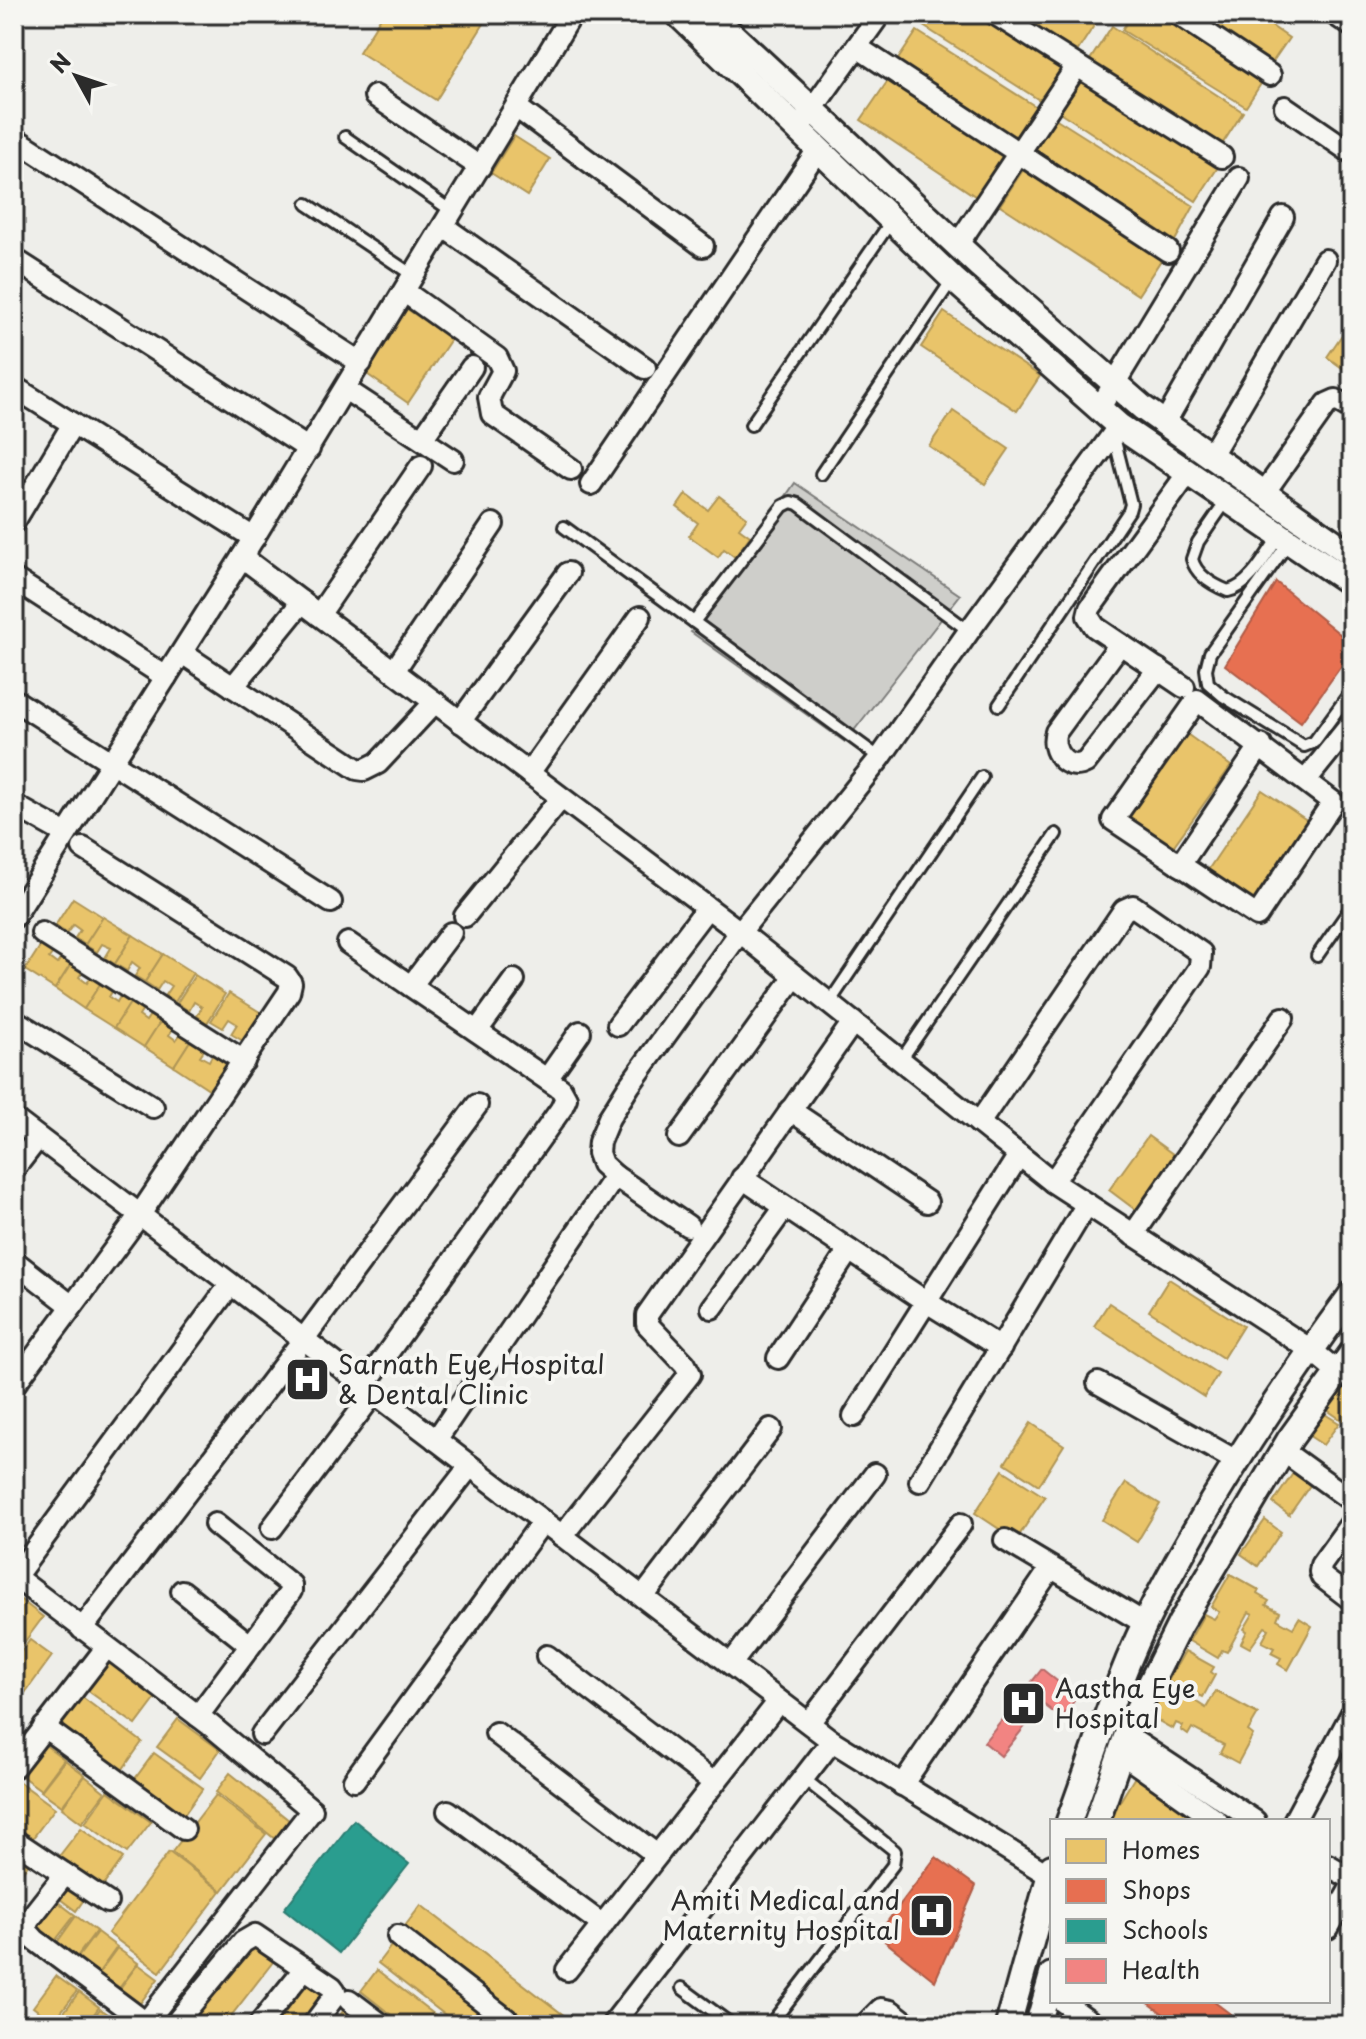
<svg xmlns="http://www.w3.org/2000/svg" width="1366" height="2039" viewBox="0 0 1366 2039" font-family="'Playpen Sans',sans-serif">
<rect width="100%" height="100%" fill="#eeeeea"/>
<filter id="ink" filterUnits="userSpaceOnUse"><feTurbulence type="fractalNoise" baseFrequency=".0125" numOctaves="2"/><feDisplacementMap in="SourceGraphic" scale="16" xChannelSelector="R" yChannelSelector="G"/><feConvolveMatrix kernelMatrix="1 2 1 2 8 2 1 2 1" color-interpolation-filters="sRGB"/></filter>
<g filter="url(#ink)">
<!-- green -->
<path fill="#cececa" stroke="#7c7c7a" stroke-width="2" d="M795 483 960 595 845 742 691 632Z"/>
<!-- homes -->
<g fill="#e9c46a" stroke="#b09657" stroke-width="2">
<path d="M383 14H490L436 100 359 52Z"/>
<path d="M927 14H984L1064 65 1041 101 920 24Z"/>
<path d="M1005 14H1087L1097 21 1073 58Z"/>
<path d="M1132 14H1160L1264 79 1246 107 1122 30Z"/>
<path d="M1190 14H1254L1289 38 1269 67Z"/>
<path d="M1112 26 1243 112 1219 149 1088 63Z"/>
<path d="M917 31 1038 108 1015 145 893 67Z"/>
<path d="M1079 72 1220 164 1196 201 1055 109Z"/>
<path d="M889 79 1008 157 981 200 861 120Z"/>
<path d="M1055 118 1194 206 1172 246 1031 156Z"/>
<path d="M514 136 550 159 527 196 491 173Z"/>
<path d="M1027 164 1165 254 1138 295 1000 205Z"/>
<path d="M407 309 451 339 408 403 364 372Z"/>
<path d="M944 312 1040 376 1017 411 921 347Z"/>
<path d="M1352 320V375L1327 357Z"/>
<path d="M953 411 1009 449 985 484 929 446Z"/>
<path d="M686 494 708 510 719 496 747 517 739 528 750 536 735 557 724 549 718 557 689 536 698 523 677 507Z"/>
<path d="M1184 732 1231 766 1172 848 1125 814Z"/>
<path d="M1262 790 1314 825 1260 905 1208 870Z"/>
<path d="M73 898 103 917 85 945 75 938 80 930 73 925 67 933 55 926Z"/>
<path d="M103 917 133 935 115 964 105 958 111 948 102 944 97 952 85 945Z"/>
<path d="M133 935 163 954 145 982 135 976 140 968 132 962 127 971 115 964Z"/>
<path d="M43 942 55 950 49 958 57 964 63 955 73 961 55 989 25 970Z"/>
<path d="M163 954 193 973 175 1002 165 995 171 986 163 981 157 990 145 982Z"/>
<path d="M73 961 84 969 79 977 87 983 93 974 103 980 84 1009 55 989Z"/>
<path d="M195 975 225 994 207 1023 197 1016 202 1007 194 1002 189 1011 177 1003Z"/>
<path d="M102 981 114 988 109 997 117 1002 122 993 133 1000 114 1028 84 1009Z"/>
<path d="M229 993 268 1017 250 1045 231 1034 237 1024 229 1019 223 1028 211 1021Z"/>
<path d="M132 1000 144 1008 139 1016 146 1021 152 1012 162 1019 144 1047 114 1028Z"/>
<path d="M162 1019 174 1027 169 1035 176 1040 182 1032 192 1038 174 1066 144 1047Z"/>
<path d="M192 1038 206 1047 200 1056 209 1061 214 1052 233 1064 215 1093 174 1066Z"/>
<path d="M1148 1136 1181 1160 1141 1214 1109 1190Z"/>
<path d="M1169 1279 1243 1326 1223 1358 1149 1311Z"/>
<path d="M1109 1303 1218 1374 1204 1397 1094 1326Z"/>
<path d="M1352 1369V1408L1343 1421 1323 1407Z"/>
<path d="M1320 1411 1339 1423 1323 1445 1305 1433Z"/>
<path d="M1031 1423 1064 1445 1039 1485 1005 1463Z"/>
<path d="M1296 1469 1313 1481 1289 1515 1273 1503Z"/>
<path d="M1003 1470 1045 1497 1016 1540 975 1513Z"/>
<path d="M1126 1483 1160 1504 1137 1542 1102 1520Z"/>
<path d="M1265 1520 1281 1532 1258 1566 1241 1554Z"/>
<path d="M1230 1574 1259 1590 1257 1594 1269 1601 1266 1605 1280 1612 1277 1619 1293 1628 1299 1618 1312 1626 1288 1670 1278 1664 1281 1658 1271 1653 1274 1648 1262 1642 1269 1629 1265 1627 1250 1648 1241 1643 1247 1631 1244 1629 1253 1614 1249 1612 1227 1652 1222 1650 1218 1658 1189 1641 1204 1614 1214 1619 1219 1612 1211 1607Z"/>
<path d="M21 1600 43 1617 14 1656V1609Z"/>
<path d="M30 1640 52 1656 14 1708V1661Z"/>
<path d="M1185 1651 1214 1667 1211 1672 1215 1675 1203 1697 1199 1695 1195 1701 1206 1708 1216 1691 1258 1714 1248 1731 1253 1735 1238 1763 1220 1753 1224 1745 1192 1728 1188 1735 1181 1730 1183 1726 1176 1723 1173 1729 1150 1716 1163 1693 1171 1697 1177 1686 1168 1681Z"/>
<path d="M105 1660 157 1697 136 1725 84 1688Z"/>
<path d="M82 1697 142 1742 120 1773 59 1728Z"/>
<path d="M178 1719 220 1750 200 1778 157 1747Z"/>
<path d="M44 1744 64 1759 41 1790 20 1775Z"/>
<path d="M154 1753 203 1788 183 1816 134 1780Z"/>
<path d="M65 1760 85 1775 62 1806 41 1791Z"/>
<path d="M230 1773 290 1821 275 1839 216 1792Z"/>
<path d="M1136 1775 1201 1814 1196 1821H1108Z"/>
<path d="M85 1776 105 1792 82 1823 62 1808Z"/>
<path d="M14 1778 55 1808 32 1839 14 1826Z"/>
<path d="M108 1791 151 1822 127 1853 85 1823Z"/>
<path d="M216 1795 266 1834 222 1891 172 1852Z"/>
<path d="M81 1828 123 1858 100 1890 57 1859Z"/>
<path d="M14 1852 29 1863 14 1883Z"/>
<path d="M169 1852 221 1891 160 1972 108 1933Z"/>
<path d="M65 1883 85 1898 76 1911 56 1896Z"/>
<path d="M54 1899 75 1915 51 1946 31 1931Z"/>
<path d="M421 1905 570 2020 566 2025H533L405 1926Z"/>
<path d="M76 1916 96 1931 73 1962 53 1948Z"/>
<path d="M97 1932 117 1947 94 1979 73 1964Z"/>
<path d="M253 1941 276 1958 224 2025H200L192 2019Z"/>
<path d="M394 1942 501 2025H458L378 1963Z"/>
<path d="M117 1948 138 1963 114 1995 94 1980Z"/>
<path d="M138 1964 158 1979 135 2010 115 1995Z"/>
<path d="M377 1970 448 2025H404L361 1991Z"/>
<path d="M56 1976 77 1991 53 2022 33 2007Z"/>
<path d="M304 1978 326 1995 303 2025H267Z"/>
<path d="M79 1992 99 2007 86 2025H58L56 2023Z"/>
<path d="M14 2007 25 2015 18 2025H14Z"/>
<path d="M346 2007 370 2025H333Z"/>
<path d="M100 2009 121 2024 120 2025H88Z"/>
</g>
<!-- shops -->
<g fill="#e76f51" stroke="#af5b46" stroke-width="2">
<path d="M1276 582 1352 644V651L1301 722 1225 665Z"/>
<path d="M936 1857 976 1886 935 1981 877 1935Z"/>
<path d="M1146 2001H1213L1237 2019 1233 2025H1178Z"/>
</g>
<!-- schools -->
<path fill="#2a9d8f" stroke="#2a7b71" stroke-width="2" d="M354 1820 409 1864 339 1953 284 1909Z"/>
<!-- health -->
<g fill="#f28482" stroke="#b66968" stroke-width="2">
<path d="M301 1354 322 1369 305 1392 284 1378Z"/>
<path d="M1042 1669 1077 1697 1061 1718 1043 1704 1001 1756 984 1742Z"/>
</g>
<g fill="none" stroke-linecap="round" stroke-linejoin="round">
<defs>
<g id="service">
<path d="M345 137 453 212"/>
<path d="M307 204 414 276"/>
<path d="M751 425 892 220"/>
<path d="M821 474 952 280"/>
<path d="M1227 500 1198 542 1192 559C1196 575 1213 585 1228 591 1251 586 1267 553 1280 535"/>
<path d="M564 527 880 758"/>
<path d="M1288 543 1210 653 1206 669 1208 683 1223 696 1304 746 1314 742 1352 690"/>
<path d="M694 622 783 506 791 502 798 504 969 631"/>
<path d="M999 705 1129 511 1131 504 1113 433"/>
<path d="M1317 956 1352 906"/>
<path d="M829 1003 982 777"/>
<path d="M901 1060 1056 834"/>
<path d="M682 1988 732 2025"/>
<path d="M770 2025 893 1865 895 1851 803 1778"/>
</g>
<g id="minor">
<path d="M995 14 1222 157"/>
<path d="M1178 14 1270 75"/>
<path d="M1334 14 1352 26"/>
<path d="M857 47 1168 251"/>
<path d="M375 96 480 167"/>
<path d="M516 107 703 246"/>
<path d="M1285 107 1352 153"/>
<path d="M803 122 880 14"/>
<path d="M14 138 361 363"/>
<path d="M444 227 645 368"/>
<path d="M958 244 1077 66"/>
<path d="M14 259 309 449"/>
<path d="M405 292 497 358 503 371 489 397 492 414 571 469"/>
<path d="M14 387 254 538"/>
<path d="M345 389 453 460"/>
<path d="M1099 409 1239 178"/>
<path d="M1164 424 1283 217"/>
<path d="M422 439 472 367"/>
<path d="M1210 457 1325 260"/>
<path d="M591 484 819 148"/>
<path d="M1264 493 1327 404 1336 400 1352 409"/>
<path d="M14 522 73 424"/>
<path d="M242 557 740 932 1053 1182 1311 1350 1338 1372"/>
<path d="M14 579 166 677"/>
<path d="M319 615 421 466"/>
<path d="M1120 644 1056 732C1049 750 1067 773 1086 762L1158 669"/>
<path d="M182 653 357 769 364 770 378 763 435 702"/>
<path d="M394 671 493 524"/>
<path d="M233 687 302 602"/>
<path d="M1184 687 1095 627 1088 616 1090 608 1188 473"/>
<path d="M14 700 331 902"/>
<path d="M1197 700 1333 802 1257 916 1113 820Z"/>
<path d="M460 722 568 573"/>
<path d="M529 773 640 617"/>
<path d="M1306 780 1352 723"/>
<path d="M14 805 66 834"/>
<path d="M1180 865 1261 745"/>
<path d="M465 916 561 798"/>
<path d="M14 917 242 557 572 14"/>
<path d="M42 933 244 1061"/>
<path d="M348 943 561 1089 566 1098 561 1109 364 1386"/>
<path d="M411 986 451 933"/>
<path d="M14 1020 153 1107"/>
<path d="M618 1025 707 908"/>
<path d="M477 1031 514 980"/>
<path d="M547 1079 580 1032"/>
<path d="M790 1110 927 1202"/>
<path d="M14 1119 832 1741 1052 1877"/>
<path d="M979 1123 1124 910 1133 906 1201 953 1200 967 1053 1182"/>
<path d="M679 1137 795 976"/>
<path d="M14 1169 38 1138"/>
<path d="M615 1176 602 1164 598 1153 599 1142 609 1118 629 1086 740 932 880 758 969 631 1119 426"/>
<path d="M742 1178 925 1301 1001 1348"/>
<path d="M1133 1235 1283 1018"/>
<path d="M14 1261 72 1306"/>
<path d="M712 1308 785 1207"/>
<path d="M778 1358 849 1250"/>
<path d="M1098 1383 1238 1462"/>
<path d="M14 1385 139 1216 289 992 291 983 287 977 83 848"/>
<path d="M854 1416 1019 1155"/>
<path d="M436 1440 615 1176 688 1226"/>
<path d="M1283 1451 1352 1501"/>
<path d="M920 1481 1087 1204"/>
<path d="M1352 1522 1321 1565 1320 1572 1322 1577 1352 1600"/>
<path d="M272 1528 374 1393"/>
<path d="M562 1536 690 1374 685 1364 647 1324V1315L853 1022"/>
<path d="M1005 1540 1146 1624"/>
<path d="M14 1576 210 1725 312 1810 144 2025"/>
<path d="M15 1577 230 1285"/>
<path d="M182 1591 250 1645"/>
<path d="M643 1597 771 1429"/>
<path d="M82 1629 303 1340 477 1105"/>
<path d="M547 1656 714 1783"/>
<path d="M731 1664 875 1474"/>
<path d="M198 1716 291 1591V1585L215 1524"/>
<path d="M809 1723 961 1524"/>
<path d="M44 1727 184 1829"/>
<path d="M496 1733 657 1855"/>
<path d="M262 1734 470 1466"/>
<path d="M1127 1736 1255 1821"/>
<path d="M1121 1753 1217 1821"/>
<path d="M14 1767 106 1648"/>
<path d="M354 1780 543 1521"/>
<path d="M902 1785 1051 1568"/>
<path d="M448 1811 603 1925"/>
<path d="M1294 1821 1352 1713"/>
<path d="M14 1840 107 1902"/>
<path d="M1328 1865 1352 1879"/>
<path d="M65 1874 28 1921 26 1930 35 1940 146 2023"/>
<path d="M1328 1928 1352 1886"/>
<path d="M398 1936 514 2025"/>
<path d="M567 1970 779 1701"/>
<path d="M349 2000 382 2025"/>
<path d="M1062 2001 1095 2025"/>
<path d="M179 2019 243 1942 255 1935 332 1987 335 1991 334 1997 313 2025"/>
<path d="M259 2025 305 1968"/>
<path d="M612 2025 832 1741"/>
<path d="M865 2025 881 2009 891 2011 909 2025"/>
</g>
<g id="tertiary">
<path d="M678 14 953 279 1119 426 1352 584"/>
<path d="M710 14 980 266 1143 408 1352 555"/>
<path d="M1069 1821C1096 1748 1120 1670 1156 1601 1212 1494 1280 1391 1352 1294"/>
<path d="M1097 1821 1131 1723 1180 1624 1290 1439 1352 1353"/>
<path d="M1008 2025 1052 1867"/>
<path d="M1038 2025 1052 1975"/>
</g>
</defs>
<!-- service casing -->
<use href="#service" stroke="#2b2b2b" stroke-width="16"/>
<!-- minor casing -->
<use href="#minor" stroke="#2b2b2b" stroke-width="26"/>
<!-- tertiary casing -->
<use href="#tertiary" stroke="#2b2b2b" stroke-width="30"/>
<!-- service -->
<use href="#service" stroke="#f6f6f2" stroke-width="10"/>
<!-- minor -->
<use href="#minor" stroke="#f6f6f2" stroke-width="20"/>
<!-- tertiary -->
<use href="#tertiary" stroke="#f6f6f2" stroke-width="24"/>
</g>
</g>
<!-- icons -->
<defs>
<symbol id="hospital-square" viewBox="-11 -11 22 22"><rect x="-9" y="-9" width="18" height="18" rx="4" fill="#2b2b2b" stroke="#f6f6f2"/><path d="M-5-5h3v3.5h4V-5h3V5h-3V1.5h-4V5h-3Z" fill="#fff"/></symbol>
</defs>
<g fill-rule="evenodd">
<use href="#hospital-square" x="282" y="1354" width="51" height="51"/>
<use href="#hospital-square" x="998" y="1678" width="51" height="51"/>
<use href="#hospital-square" x="906" y="1890" width="51" height="51"/>
</g>
<g text-anchor="middle" stroke-width="8" stroke-linejoin="round" paint-order="stroke">
<!-- poi labels -->
<g font-size="26" fill="#2b2b2b" stroke="#f6f6f2" text-anchor="start">
<text x="338" y="1374">Sarnath Eye Hospital<tspan x="338" dy="30">&amp; Dental Clinic</tspan></text>
<text x="1055" y="1698">Aastha Eye<tspan x="1055" dy="30">Hospital</tspan></text>
<text x="900" y="1910" text-anchor="end">Amiti Medical and<tspan x="900" dy="30">Maternity Hospital</tspan></text>
</g>
</g>
<!-- margin -->
<rect width="1366" height="2039" fill="none" stroke="#f6f6f2" stroke-width="48"/>
<rect x="24" y="24" width="1318" height="1991" fill="none" stroke="#2b2b2b" stroke-width="3" filter="url(#ink)"/>
<!-- legend -->
<rect x="1050" y="1819" width="280" height="184" fill="#f6f6f2" stroke="#a5a5a2" stroke-width="2"/>
<rect x="1066" y="1839" width="40" height="24" fill="#e9c46a" stroke="#a5a5a2" stroke-width="2"/>
<text x="1122" y="1859" font-size="24" fill="#2b2b2b">Homes</text>
<rect x="1066" y="1879" width="40" height="24" fill="#e76f51" stroke="#a5a5a2" stroke-width="2"/>
<text x="1122" y="1899" font-size="24" fill="#2b2b2b">Shops</text>
<rect x="1066" y="1919" width="40" height="24" fill="#2a9d8f" stroke="#a5a5a2" stroke-width="2"/>
<text x="1122" y="1939" font-size="24" fill="#2b2b2b">Schools</text>
<rect x="1066" y="1959" width="40" height="24" fill="#f28482" stroke="#a5a5a2" stroke-width="2"/>
<text x="1122" y="1979" font-size="24" fill="#2b2b2b">Health</text>
<!-- north arrow -->
<g transform="translate(76 76) rotate(310)" stroke="#f6f6f2" stroke-width="6" paint-order="stroke">
<path d="M0-6L14 30L0 20L-14 30Z" fill="#2b2b2b"/>
<text y="-12" font-size="22" font-weight="bold" text-anchor="middle" fill="#2b2b2b">N</text>
</g>
</svg>
